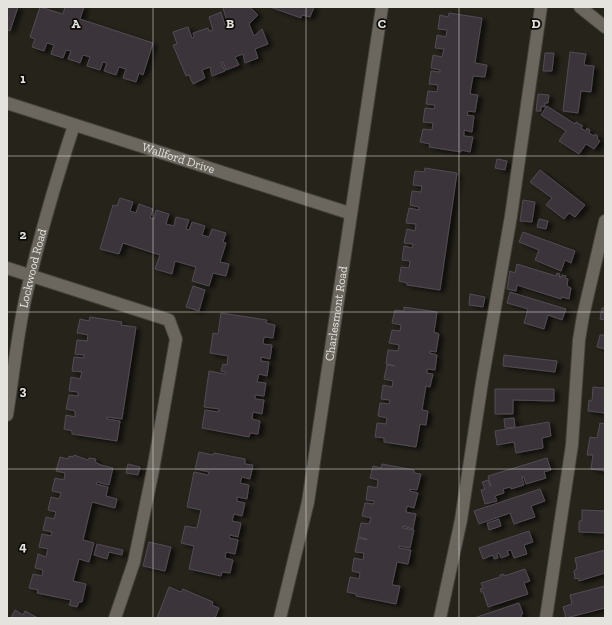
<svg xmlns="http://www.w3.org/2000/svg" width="612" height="625" viewBox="0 0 612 625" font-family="'Zilla Slab',serif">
<defs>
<filter id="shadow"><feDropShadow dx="4.5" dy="2.5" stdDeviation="2" flood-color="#0009"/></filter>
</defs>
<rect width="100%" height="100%" fill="#26231b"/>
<!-- building -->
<g fill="#3b353b" stroke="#524b52" filter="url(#shadow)">
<path d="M7 7H18L10 31 7 30Z"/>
<path d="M40 7 63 14 65 7H84L80 19 153 43 143 75 139 73 136 82 123 78 126 69 119 67 116 75 104 71 107 63 103 62 100 70 87 66 90 57 83 55 80 63 68 59 71 51 66 50 63 58 51 54 54 45 47 43 44 51 32 47 35 39 30 37Z"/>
<path d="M225 7H249L253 10 258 15 249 24 254 36 262 29 268 44 255 49 258 58 245 63 243 54 235 57 239 65 226 70 223 62H221L225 71 212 76 210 67 202 70 205 78 193 84 189 75 186 76 173 45 177 44 173 32 188 27 192 38 194 37 193 33 208 28 209 31 213 30 209 17 221 12 225 25H228L223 8Z"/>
<path d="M270 7H314L310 17 302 15 301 18Z"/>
<path d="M449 13 482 18 475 63 487 65 485 77 473 76 470 94 478 95 475 112 468 111 467 115 474 116 472 132 464 130V136L473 137 470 152 461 150V152L429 147 430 144 420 142 423 129 432 130 433 123 423 122 425 108 434 109 435 105 426 104 428 91 437 92 438 85 429 84 431 71 440 72V70L431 68 433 55 442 57 444 49 435 48 437 35 446 37 447 30 438 29 440 15 448 17Z"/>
<path d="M570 52 586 54 584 65 594 66 591 92 581 91 578 113 563 111Z"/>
<path d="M545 53H554L552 71H543Z"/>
<path d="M538 94 549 95 548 103H545V107L541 106V111H536Z"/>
<path d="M547 106 575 124 576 122 583 126 581 128 586 131 587 128 590 130 589 133 594 136 595 134 598 136 597 138 600 141 594 149 586 144 579 154 559 141 566 131 541 115Z"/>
<path d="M497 159 507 161 505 170 495 168Z"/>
<path d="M425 168 457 173 440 290 407 285V283L399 281 401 267 409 268 410 261 402 260 404 246 412 248 413 244 404 243 407 229 415 231 416 224 406 223 409 208 419 210V207L410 205 412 191 421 192 422 186 413 185 415 171 424 172Z"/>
<path d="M540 170 585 205 575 217 569 213 564 219 546 205 552 198 530 182Z"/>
<path d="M120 198 133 202 130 211 136 213 139 204 153 209 150 218 154 219 156 210 169 214 166 224 174 226 176 217 189 220 186 229 189 230 192 222 205 226 202 235 209 237 212 229 226 233 223 242 226 243 220 262 229 264 226 276 213 273 209 286 192 281 196 267 175 261 172 274 155 269 160 255 123 243 119 254 100 249 113 205 117 206Z"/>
<path d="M523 200 535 202 532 222 520 221Z"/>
<path d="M539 219 548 221 546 229 537 227Z"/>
<path d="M523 232 575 251 571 263 565 260 561 271 535 260 539 250 519 242Z"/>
<path d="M517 264 556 276 557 273 560 274 559 277H562V275L566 276 565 278 568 279 567 286 571 288 569 299 562 297 561 299 517 285 516 291 507 289 510 271 515 273Z"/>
<path d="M193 286 205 290 199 311 186 307Z"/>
<path d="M510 292 566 309 562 320 548 315 544 329 524 323 528 309 507 303Z"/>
<path d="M470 294 485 297 483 307 469 305Z"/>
<path d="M404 307 437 312 434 332 439 334 436 352 430 351V353L437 355 435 370 427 369V373L433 374 430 387 426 386 422 410 428 411 426 425 420 424 416 447 384 442V438L375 437 377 423 386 424 387 418 378 416 380 403 389 404 390 400 381 399 383 385 392 387 393 381 384 379 387 365 395 366 386 364 388 350 398 351 399 345 389 343 392 330 400 331 401 325 392 323 395 310 404 311Z"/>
<path d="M602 308H605V320L600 319Z"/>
<path d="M221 313 267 320 266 323 275 325 273 338 264 337 263 344 272 345 270 359 261 357V361L269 362 267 376 259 374 257 382 266 383 264 396 255 395V399L264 400 262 414 253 412 252 419 260 421 258 434 250 433 249 437 202 428 205 410 219 412V409L204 407 209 371 225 374 226 372 221 371 223 364 227 365 228 356 210 353 213 333 218 334Z"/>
<path d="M90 317 122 322 121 325 136 327 122 419 107 417V419L120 421 117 441 72 434V431L64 429 66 415 75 417V411L66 409 69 395 78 396V392L69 391 71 377 80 379 82 372 72 371 74 357 84 358V355L75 354 77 340 87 341 88 335 77 333 80 319 89 321Z"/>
<path d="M600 335H605V349L597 347Z"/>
<path d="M504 355 557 361 555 372 503 366Z"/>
<path d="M593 387 605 388V413L588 411 589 400 592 401Z"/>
<path d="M495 389H554V401L513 400V414H495Z"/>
<path d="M514 418 515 427 505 428 504 419Z"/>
<path d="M549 422 551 436 542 438 543 448 516 453 514 442 497 445 495 431Z"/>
<path d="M600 423 605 424V471L591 469 593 455H587L590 437 597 438Z"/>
<path d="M199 452 213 455 214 453 245 459V464L253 465 250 479 242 477 240 483 249 485 247 499 237 497V501L245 503 242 516 234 514 232 521 241 523 238 537 230 535 229 538 238 540 235 554 226 552 225 558 233 560 230 573 222 572 221 576 189 569 194 546 181 543 185 526 197 528 201 510 187 507 194 472 208 475 209 472 195 469Z"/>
<path d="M74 455 88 460 89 458 96 459 95 462 101 465 113 468 109 485 97 482 96 484 108 487 106 496 117 499 115 508 92 502 83 540 94 543 89 562 79 559 73 581 86 584 82 602H79L77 607 69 605 71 600 37 593 38 590 29 588 33 574 42 576 43 570 35 568 38 554 46 557 48 549 39 547 42 534 51 536 52 532 43 530 46 517 54 519 56 512 48 510 51 497 59 499 61 493 52 491 55 478 64 480 65 473 56 471 60 457 68 459 69 456 73 457Z"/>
<path d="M547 458 551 470 544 472 546 478 526 484 524 477H522L524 485 511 489 510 487 503 489 504 493 495 496 497 501 485 504 481 490 485 489 482 482 488 480 490 486H491L488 476Z"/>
<path d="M128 464 140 467 138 475 126 473Z"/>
<path d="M382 464 414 470V473L421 474 417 490 410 489V491L418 493 414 508 407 506 406 512 416 514 413 529 403 526V528L414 530 410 548 399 546V548L411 550 408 564 397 562 392 585 400 586 396 604 356 596V594L347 592 350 577 359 579 360 573 352 571 354 558 363 560 364 553 355 552 358 538 367 540V539L358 537 361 523 369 524 371 518 362 516 365 503 374 504V501L366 500 368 486 377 488 378 480 370 478 373 466 381 468Z"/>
<path d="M540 489 545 501 531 506 535 517 514 524 510 513 479 524 474 511Z"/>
<path d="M582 510 605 511V533L579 532V521H582Z"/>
<path d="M499 519 501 526 489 530 487 523Z"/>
<path d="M529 531 533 542 524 545 527 554 514 558 511 550 507 551 509 555 501 558 499 553 497 554 498 558 494 559 493 555 483 559 479 548Z"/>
<path d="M149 542 171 547 165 571 143 566Z"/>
<path d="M97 544 123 550 122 555 109 552 107 559 94 555Z"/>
<path d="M605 550V573L579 581 578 578 575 579 574 571 577 568 575 558Z"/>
<path d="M525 569 530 581 524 583 528 594 488 607 483 592H481L480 589 483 588 481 583 500 577V575L504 574V576Z"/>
<path d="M605 586V608L566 618 563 607 572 604 570 595Z"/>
<path d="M169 587 181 592 183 589 213 602 212 605 219 608 215 618H157Z"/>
<path d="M519 603 523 614 521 615 522 618H474Z"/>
<path d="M15 610 23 615 25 611 38 618H11Z"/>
</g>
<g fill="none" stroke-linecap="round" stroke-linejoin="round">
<defs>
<g id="minor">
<path d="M580 7 605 27"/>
<path id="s1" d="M7 103 349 213"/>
<path d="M7 268 169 320 176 339 153 470 134 562 115 618"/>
<path id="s2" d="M7 415C13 377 17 338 25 300 38 241 55 183 74 125"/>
<path id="s3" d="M280 618 308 502 382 7"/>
<path d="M440 618 461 520 482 382 511 216 541 7"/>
<path d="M546 618 572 445 579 340 583 316 605 221"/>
</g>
</defs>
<!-- minor casing -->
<use href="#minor" stroke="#42403a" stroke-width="14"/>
<!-- minor -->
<use href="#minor" stroke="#6b675f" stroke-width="12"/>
</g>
<!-- grid -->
<path fill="none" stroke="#e5e3de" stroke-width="1" stroke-opacity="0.55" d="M153 7V618M306 7V618M459 7V618M7 156H605M7 312H605M7 469H605"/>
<g text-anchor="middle" stroke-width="3.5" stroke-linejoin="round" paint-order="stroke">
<!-- street labels -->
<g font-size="12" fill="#e5e3de" stroke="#0e0c09">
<text dy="4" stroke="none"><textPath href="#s1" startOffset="180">Wallford Drive</textPath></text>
<text dy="4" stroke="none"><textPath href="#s2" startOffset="149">Lockwood Road</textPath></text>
<text dy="4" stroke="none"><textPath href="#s3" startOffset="310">Charlesmont Road</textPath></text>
</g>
</g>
<g font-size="13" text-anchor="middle" font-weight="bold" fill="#e5e3de" stroke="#0e0c09" stroke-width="3.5" stroke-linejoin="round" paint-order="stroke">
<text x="76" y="28">A</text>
<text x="230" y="28">B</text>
<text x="382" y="28">C</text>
<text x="536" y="28">D</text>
<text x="23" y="83">1</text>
<text x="23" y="239">2</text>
<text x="23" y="395">3</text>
<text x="23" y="551">4</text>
</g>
<!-- border -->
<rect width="612" height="625" fill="none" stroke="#e5e3de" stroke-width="16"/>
</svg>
